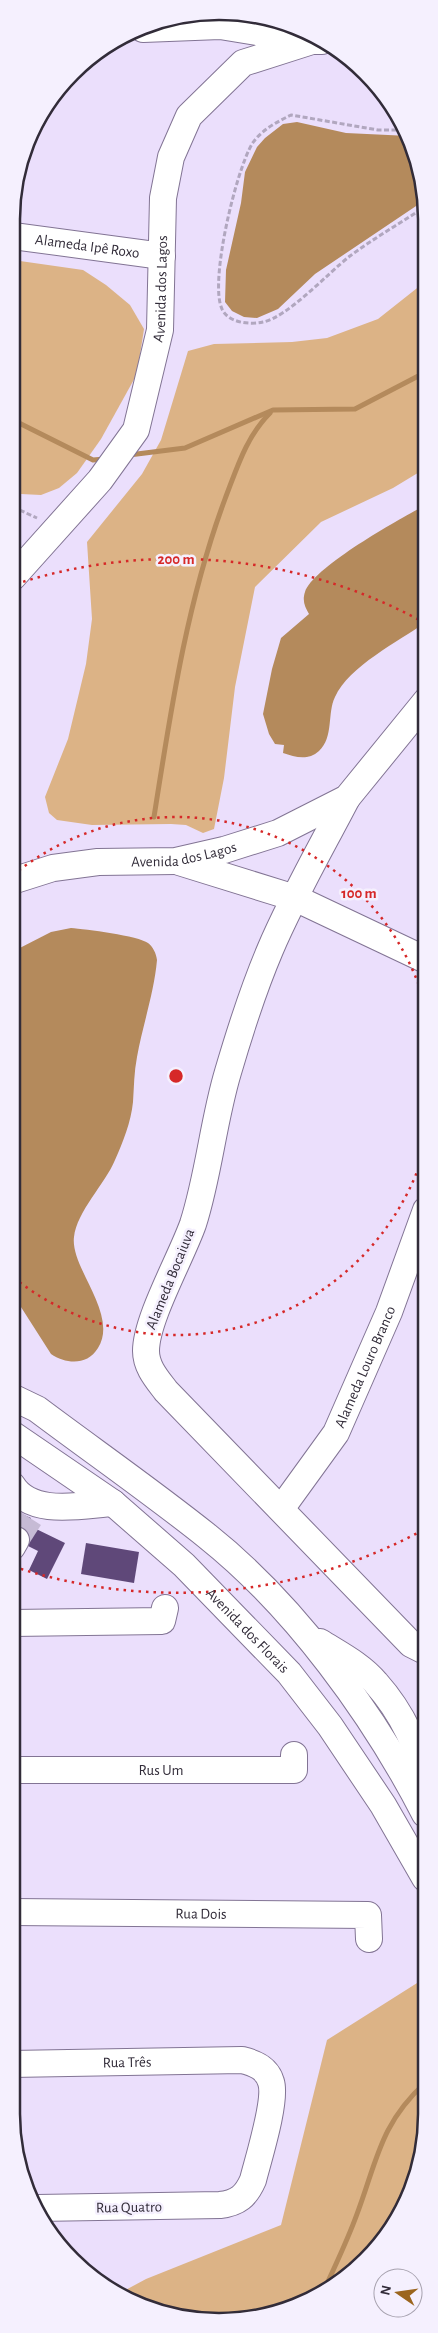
<svg xmlns="http://www.w3.org/2000/svg" width="438" height="2333" viewBox="0 0 438 2333" font-family="'Alegreya Sans',sans-serif">
<rect width="100%" height="100%" fill="#ebdffc"/>
<!-- green -->
<g fill="#dcb386">
<path d="M13 260 83 270 106 285 130 305 144 329 137 374 101 439 77 473 59 488 41 495 21 494 13 488Z"/>
<path d="M426 281V468L393 488 321 522 255 587 235 687 224 778 214 829 203 833 186 825 171 824 92 825 57 820 49 813 45 797 68 739 86 664 92 619 87 542 142 474 161 440 188 351 214 344 292 342 327 338 378 319Z"/>
<path d="M425 1978V2141L399 2218 356 2270 286 2311 206 2321 139 2306 120 2293 146 2279 281 2225 327 2040Z"/>
</g>
<!-- water -->
<g fill="#b48a5c">
<path d="M297 122 346 133 409 136 425 200 315 274 278 309 257 318 244 317 232 311 225 302 226 270 241 203 245 172 257 147 265 138 283 124Z"/>
<path d="M426 505V622C398 642 349 666 335 697 327 713 334 737 319 751 308 761 295 757 283 753L284 745 275 744 269 734 263 714 272 669 281 638 309 614C305 607 302 601 305 592 313 567 401 518 426 505Z"/>
<path d="M71 928C85 929 139 936 148 943 153 947 156 953 157 960 154 993 143 1024 137 1057 134 1072 134 1087 133 1102 131 1122 123 1142 115 1160 105 1184 77 1211 74 1237 70 1268 119 1314 98 1348 87 1366 66 1364 51 1354L12 1293V952L51 932Z"/>
</g>
<g fill="none" stroke-linecap="round" stroke-linejoin="round">
<!-- stream -->
<g stroke="#b48a5c" stroke-width="5">
<path d="M13 420 93 460 105 459"/>
<path d="M129 455 185 448 273 410 355 409 426 372"/>
<path d="M154 817C171 709 187 601 225 499 237 468 246 437 270 413"/>
<path d="M325 2288C336 2264 348 2239 357 2214 377 2161 380 2124 425 2083"/>
</g>
</g>
<!-- building -->
<g fill="#5f4879">
<path d="M15 1511 31 1518 28 1525 65 1543 47 1579 29 1570 38 1551 12 1538V1516Z"/>
<path d="M86 1543 139 1552 134 1583 81 1574Z"/>
</g>
<g fill="none" stroke-linecap="round" stroke-linejoin="round">
<!-- minor-tunnel -->
<path stroke="#c6bbd5" stroke-width="26" stroke-dasharray="26 13" stroke-linecap="butt" d="M16 1540 30 1518"/>
<defs>
<g id="minor">
<path d="M143 29 220 26 306 40"/>
<path id="s1" d="M13 236 162 256"/>
<path id="s2" d="M13 577 100 480 136 430 160 330 163 198 171 157 189 116 243 63 312 41H322"/>
<path d="M347 798C321 848 292 898 270 950 253 990 240 1031 228 1072 213 1122 209 1174 193 1224 181 1258 146 1319 146 1351 146 1367 157 1379 166 1391L411 1644 425 1651"/>
<path d="M179 862 295 898 426 960"/>
<path id="s3" d="M12 881 53 868 98 862 176 861 224 850 278 833 347 798 426 701"/>
<path d="M12 1397 37 1409C93 1451 152 1492 207 1536 295 1606 374 1715 425 1814"/>
<path id="s4" d="M12 1434 113 1503 184 1565 289 1673 330 1726 383 1805 425 1878"/>
<path d="M12 1485C31 1517 82 1505 113 1503"/>
<path id="s5" d="M281 1509 336 1433 389 1312 426 1210"/>
<path d="M12 1547 16 1540"/>
<path d="M12 1623 162 1621 165 1608"/>
<path d="M320 1642C339 1654 361 1665 376 1683 401 1711 421 1750 425 1787"/>
<path id="s6" d="M12 1770H294V1755"/>
<path id="s7" d="M11 1912 368 1915 369 1939"/>
<path id="s8" d="M11 2064 242 2060C255 2063 267 2068 271 2082 277 2100 258 2160 253 2180 246 2196 238 2203 220 2205L37 2208"/>
</g>
</defs>
<!-- minor casing -->
<use href="#minor" stroke="#827494" stroke-width="28"/>
<!-- path -->
<g stroke="#b1a7bf" stroke-width="3" stroke-dasharray="5 2.5" stroke-linecap="butt">
<path d="M404 130H378L291 115C277 122 261 130 252 144 236 171 209 282 222 309 228 323 250 325 263 322 288 317 328 273 350 256 374 238 401 223 426 206"/>
<path d="M13 507 37 518"/>
</g>
<!-- minor -->
<use href="#minor" stroke="#fff" stroke-width="26"/>
</g>
<!-- distance rings -->
<g fill="none" stroke="#d62828" stroke-width="2.5" stroke-dasharray="2.5 5">
<path d="M426 1145A259 259 0 0 1 13 1277M13 875A259 259 0 0 1 426 1007"/>
<path d="M423 1530A517 517 0 0 1 12 1566M16 584A517 517 0 0 1 423 622"/>
</g>
<g text-anchor="middle" stroke-width="5" stroke-linejoin="round" paint-order="stroke">
<!-- street labels -->
<g font-size="15" fill="#322c39" stroke="#f5f0fe">
<text dy="5" stroke="none"><textPath href="#s1" startOffset="75">Alameda Ipê Roxo</textPath></text>
<text dy="5" stroke="none"><textPath href="#s2" startOffset="336">Avenida dos Lagos</textPath></text>
<text dy="5" stroke="none"><textPath href="#s3" startOffset="175">Avenida dos Lagos</textPath></text>
<text transform="translate(170 1279) rotate(-68)" y="5">Alameda Bocaiuva</text>
<text dy="5" stroke="none"><textPath href="#s5" startOffset="166">Alameda Louro Branco</textPath></text>
<text dy="5" stroke="none"><textPath href="#s4" startOffset="308">Avenida dos Florais</textPath></text>
<text dy="5" stroke="none"><textPath href="#s6" startOffset="149">Rus Um</textPath></text>
<text dy="5" stroke="none"><textPath href="#s7" startOffset="190">Rua Dois</textPath></text>
<text dy="5" stroke="none"><textPath href="#s8" startOffset="116">Rua Três</textPath></text>
<text transform="translate(129 2207) rotate(-1)" y="5">Rua Quatro</text>
</g>
</g>
<!-- crop -->
<path d="M0 0H438V2333H0ZM219 20H219A199 199 0 0 1 418 219V2114A199 199 0 0 1 219 2313H219A199 199 0 0 1 20 2114V219A199 199 0 0 1 219 20Z" fill="#f5f0fe" fill-rule="evenodd"/>
<path fill="none" stroke="#322c39" stroke-width="2.5" d="M219 20H219A199 199 0 0 1 418 219V2114A199 199 0 0 1 219 2313H219A199 199 0 0 1 20 2114V219A199 199 0 0 1 219 20Z"/>
<circle cx="176" cy="1076" r="8" fill="#d62828" stroke="#f5f0fe" stroke-width="2.5"/>
<g font-size="15" text-anchor="middle" font-weight="bold" fill="#d62828" stroke="#f5f0fe" stroke-width="5" stroke-linejoin="round" paint-order="stroke">
<text x="176" y="564">200 m</text>
<text x="359" y="898">100 m</text>
</g>
<!-- north arrow -->
<g transform="translate(398 2293) rotate(283)"><circle r="24" fill="#f5f0fe" stroke="#a7a2af"/>
<path d="M0-4L9 19L0 12L-9 19Z" fill="#9b651e"/>
<text y="-8" font-size="14" font-weight="bold" text-anchor="middle" fill="#322c39">N</text>
</g>
</svg>
